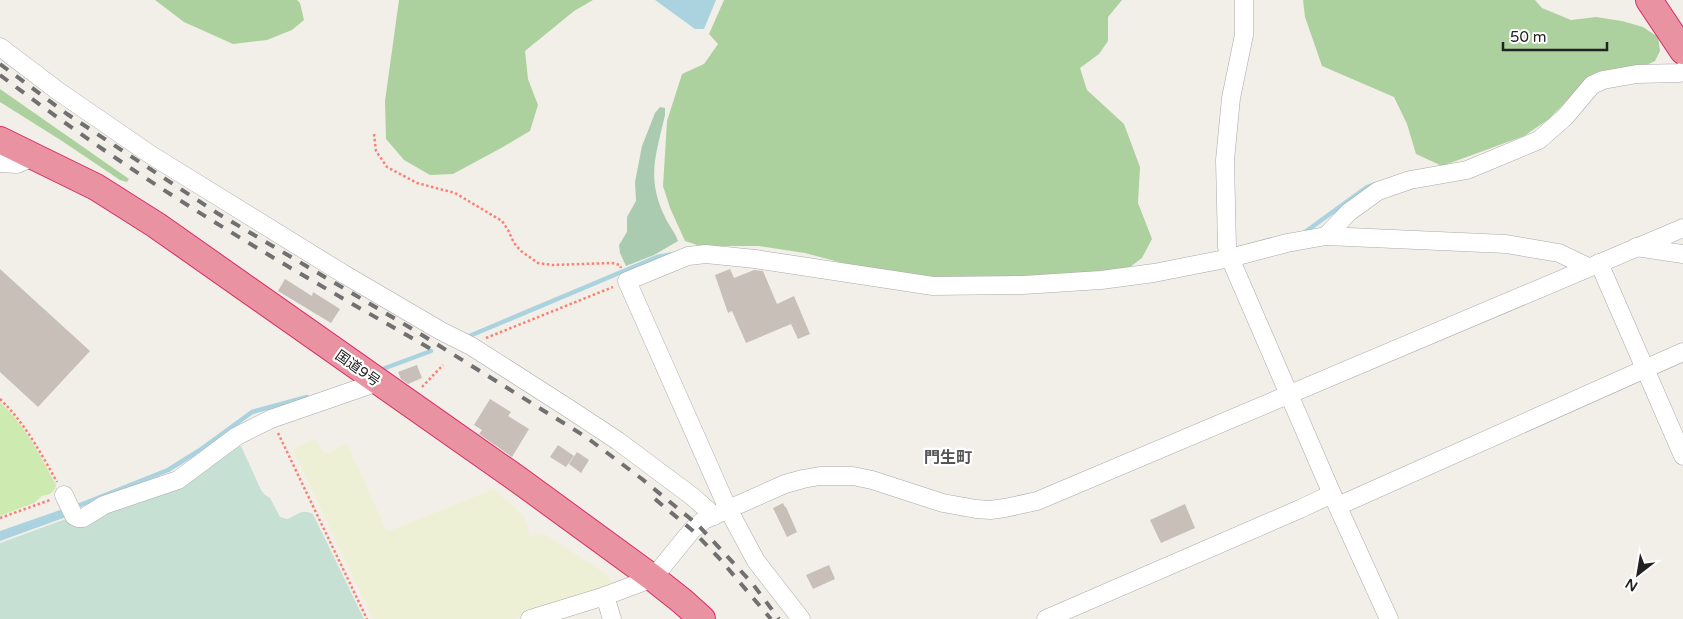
<svg xmlns="http://www.w3.org/2000/svg" width="1683" height="619" viewBox="0 0 1683 619" font-family="'Varela Round','Noto Sans JP',sans-serif">
<rect width="100%" height="100%" fill="#f2efe9"/>
<!-- farmland -->
<path fill="#eef0d5" d="M314 440 317 441 323 452 326 454 347 443 386 530 389 531 494 489 524 516 530 536 543 533 603 572 609 577 612 582 609 586 511 619H373L293 450 294 448Z"/>
<!-- grass -->
<path fill="#cdebb0" d="M0 402C24 424 41 456 56 485L55 489 50 494 42 496 34 503 0 516Z"/>
<!-- forest -->
<g fill="#add19e">
<path d="M155 0H297L300 3 304 20 292 30 267 40 233 44 184 22Z"/>
<path d="M399 0H593L574 11 525 51 528 79 538 105 530 131 503 147 453 174 430 175 404 160 386 139 385 101Z"/>
<path d="M724 0H1122L1108 17V41L1099 54 1080 68 1087 90 1124 124 1140 167 1138 203 1152 239 1142 258 1130 267 1102 275 959 278 921 277 850 265 805 253 759 246H700L685 241 670 208 663 186 667 121 682 74 704 64 718 44 709 34Z"/>
<path d="M1303 0H1535L1542 8 1571 20 1596 17 1622 21 1643 27 1658 37 1660 51 1655 61 1645 66 1591 75 1549 119 1524 136 1442 166 1416 154 1407 124 1394 97 1322 66 1305 17Z"/>
<path d="M0 89 129 179 127 182 120 180 62 141 0 102Z"/>
</g>
<!-- wetland -->
<path fill="#c6e0d4" d="M237 445 241 446 261 490 264 494 270 498 280 517 287 519C298 515 301 508 313 514L364 619H0V543L66 519Z"/>
<!-- cemetery -->
<path fill="#aacbaf" d="M660 107 665 108V115C656 155 646 178 665 217 669 226 675 232 678 241L654 255 626 266 620 253 619 245 627 232V217L636 201 635 182 642 146 655 113Z"/>
<!-- water -->
<g fill="#aad3df">
<path d="M655 0H716L704 29H695Z"/>
<path d="M66 508V517L0 541V531Z"/>
</g>
<g fill="none" stroke-linecap="round" stroke-linejoin="round">
<!-- stream -->
<g stroke="#aad3df" stroke-width="4.5">
<path d="M1305 232 1367 187 1375 184"/>
<path d="M467 337 657 257 674 254"/>
<path d="M380 370 431 351"/>
<path d="M75 507 168 470 200 450 252 412 307 397"/>
</g>
</g>
<!-- building -->
<g fill="#c7bfb8">
<path d="M0 269 90 351 38 407 0 372Z"/>
<path d="M730 269 734 278 754 270 763 271 777 304 794 296 810 334 798 339 791 324 746 343 732 311 728 313 715 275Z"/>
<path d="M285 279 312 296 313 292 340 309 331 323 278 291Z"/>
<path d="M417 365 422 378 408 384 401 379 398 372Z"/>
<path d="M490 399 511 412 508 416 529 429 512 457 479 434 482 430 474 425Z"/>
<path d="M558 445 574 456 566 467 550 457Z"/>
<path d="M577 452 589 460 581 473 569 464Z"/>
<path d="M783 503 785 507H786L797 532 787 537 773 508Z"/>
<path d="M1185 504 1195 528 1161 543 1150 520Z"/>
<path d="M829 565 835 579 813 589 806 575Z"/>
</g>
<g fill="none" stroke-linecap="round" stroke-linejoin="round">
<defs>
<g id="minor">
<path d="M1244 0V35L1231 98 1225 160 1227 247 1230 258 1332 494 1389 619"/>
<path d="M0 47 58 91 151 155 342 273 441 331 471 346 568 408 618 441 693 497 714 516"/>
<path d="M0 163 17 164 35 156"/>
<path d="M1326 236 1349 212 1378 191 1410 180 1467 170 1539 140 1565 117 1592 85 1603 80 1637 74 1679 73 1683 71"/>
<path d="M1636 247 1683 254"/>
<path d="M1599 263 1683 456"/>
<path d="M64 495 74 516 78 518H83L104 505 178 480 237 436 271 419 378 382"/>
<path d="M1338 506 1683 352"/>
<path d="M605 596 612 619"/>
<path d="M530 619 605 596 653 578 692 530 704 520 785 484 803 479 820 476H853L872 480 943 503 976 509 990 510 1005 508 1037 501 1683 228"/>
<path d="M801 619 756 561 728 509 627 281 688 256 706 254 755 259 933 286 1023 285 1101 280 1154 273 1230 258 1287 243 1326 236 1506 244 1559 253 1588 267"/>
<path d="M1046 619 1300 509 1332 494"/>
</g>
<g id="highway">
<path d="M1649 0 1683 51"/>
<path d="M0 140 96 187 156 225 516 478 653 578 682 601 702 619"/>
</g>
</defs>
<!-- minor casing -->
<use href="#minor" stroke="#a9a9a9" stroke-width="19"/>
<!-- highway casing -->
<use href="#highway" stroke="#dc2a67" stroke-width="28"/>
<!-- path -->
<g stroke="#fa8072" stroke-width="2.5" stroke-dasharray="2.5 2.5" stroke-linecap="butt">
<path d="M374 134 376 151 387 167 417 183 455 193 502 221 508 230 514 243 521 251 538 263 552 265 612 263 620 265 621 268"/>
<path d="M486 338 613 287"/>
<path d="M422 387 443 365"/>
<path d="M0 399C24 422 41 453 57 482"/>
<path d="M278 433 367 619"/>
<path d="M0 518 50 500"/>
</g>
<!-- minor -->
<use href="#minor" stroke="#fff" stroke-width="18"/>
<!-- highway -->
<use href="#highway" stroke="#e892a2" stroke-width="26"/>
<!-- rail -->
<g stroke="#707070" stroke-width="4" stroke-dasharray="10 10" stroke-linecap="butt">
<path d="M0 64 67 114 217 213 414 330 586 437 642 479 698 525 752 583 779 619"/>
<path d="M0 75C41 106 83 136 126 165 224 231 328 290 431 349"/>
<path d="M655 499 692 530 719 558 771 619"/>
</g>
</g>
<g text-anchor="middle" stroke-width="4.5" stroke-linejoin="round" paint-order="stroke">
<!-- street labels -->
<g font-size="14" fill="#222" stroke="#fff">
<text transform="translate(358 368) rotate(35)" y="5">国道9号</text>
</g>
<!-- quarter labels -->
<g font-size="16" font-weight="bold" fill="#555" stroke="#fff">
<text x="948" y="463">門生町</text>
</g>
</g>
<!-- north arrow -->
<g transform="translate(1638 574) rotate(211)" stroke="#ffffff" stroke-width="4" paint-order="stroke">
<path d="M0-4L9 19L0 12L-9 19Z" fill="#222222"/>
<text y="-8" font-size="14" font-weight="bold" text-anchor="middle" fill="#222222">N</text>
</g>
<!-- scale -->
<path d="M1503 42v8h104v-8" fill="none" stroke="#222222" stroke-width="2.5"/>
<text x="1510" y="42" font-size="15" fill="#222222" stroke="#ffffff" stroke-width="4" paint-order="stroke">50 m</text>
</svg>
